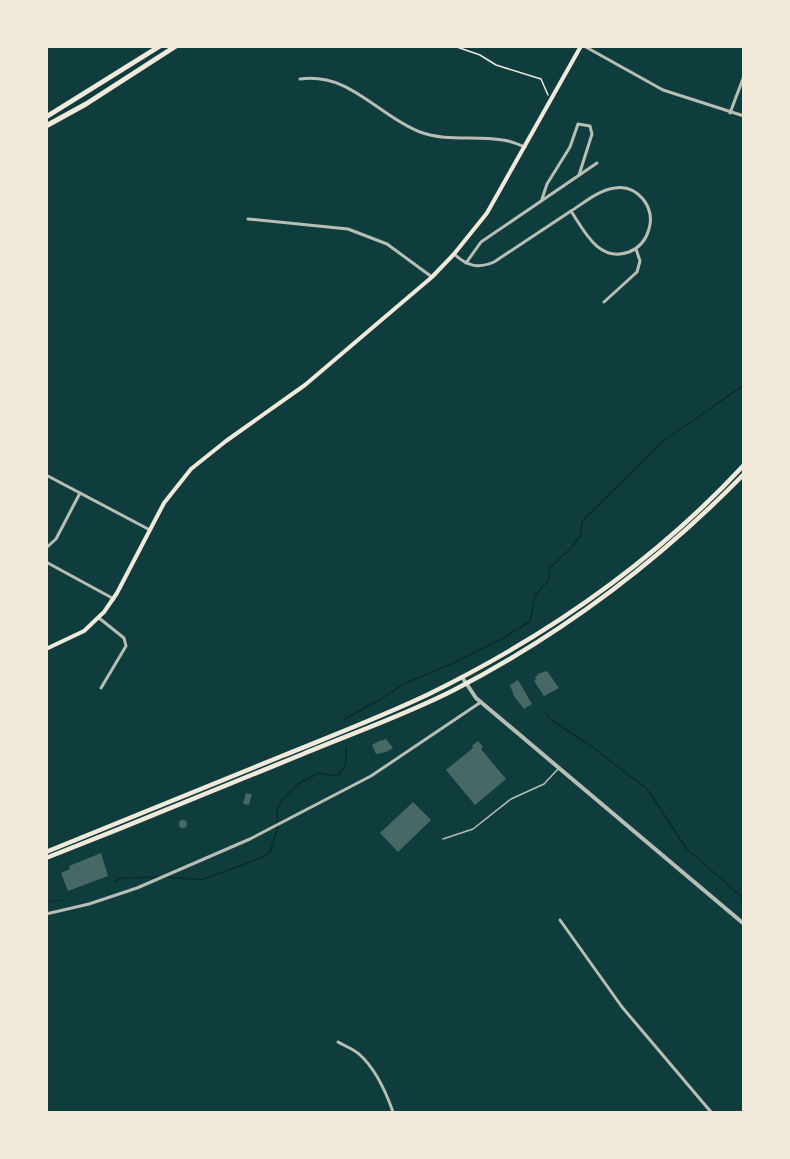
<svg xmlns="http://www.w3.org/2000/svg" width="790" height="1159" viewBox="0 0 790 1159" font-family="'PT Sans',sans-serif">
<rect width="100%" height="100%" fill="#0f3d3e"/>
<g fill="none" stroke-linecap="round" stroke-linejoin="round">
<!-- stream -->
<g stroke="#0a2a2b" stroke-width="1.5">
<path d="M546 714 553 721 591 746 647 789 686 848 744 899"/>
<path d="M343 720 381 699 402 685 451 664 505 637 530 621 535 595 548 581 550 568 572 547 580 536 583 520 662 442 744 385"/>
<path d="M166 877 201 880 261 858 270 852 277 830V810L282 800 298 784 319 773 338 776 346 764V747"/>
<path d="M115 881 123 878 159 877"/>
<path d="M46 902 64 900"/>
</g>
</g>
<!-- building -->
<g fill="#486865">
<path d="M547 671 559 688 544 696 534 681 536 680 535 677 538 675 537 674Z"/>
<path d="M518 680 532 704 524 709 514 696 510 685Z"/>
<path d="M386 739 393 748 386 752 376 754 372 745 381 740V741Z"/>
<path d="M478 741 483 747 481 749 506 779 475 805 446 770 473 748 472 746Z"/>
<path d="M246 793 252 794 249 805 243 804Z"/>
<path d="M413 802 431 820 398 852 380 833Z"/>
<circle cx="183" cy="824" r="4"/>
<path d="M101 853 108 876 68 891 61 873 70 869 69 866Z"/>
</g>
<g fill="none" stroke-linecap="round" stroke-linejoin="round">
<!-- path -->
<path stroke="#f1e9da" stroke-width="1.5" d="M454 46 480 55 496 65 541 79 548 95"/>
<!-- service -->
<path stroke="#b8beb3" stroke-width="1.5" d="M443 839 473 829 511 799 544 784 558 769"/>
<!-- minor -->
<g stroke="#b8beb3" stroke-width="3">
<path d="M584 46 663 90 744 116"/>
<path d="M300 79C350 72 378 116 420 132 447 142 475 135 503 140 510 141 518 144 525 147"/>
<path d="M730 113 744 76"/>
<path d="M542 199 547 184 570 147 578 124 590 126 592 134 579 175"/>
<path d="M248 219 348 229 387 244 432 277"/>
<path d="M454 254C467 266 478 269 494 262 520 245 545 228 571 211 584 203 598 190 615 188 626 186 636 191 643 199 650 208 652 219 649 229 646 240 639 248 629 252 599 263 584 231 571 211"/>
<path d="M466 263 481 242 597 163"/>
<path d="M604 302 637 272 640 261 636 249"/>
<path d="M46 475 150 530"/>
<path d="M46 548 56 539 80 493"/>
<path d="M46 562 114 599"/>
<path d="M99 618 124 638 126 646 101 688"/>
<path d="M46 914 89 904 137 888 250 839 371 776 481 702"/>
<path d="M560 920 622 1007 711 1112"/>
<path d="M338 1042C345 1046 353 1049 359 1054 376 1069 386 1092 393 1112"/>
</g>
<!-- tertiary -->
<path stroke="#b8beb3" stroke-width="4" d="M462 677 476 698 744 924"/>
<!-- secondary -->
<path stroke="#f1e9da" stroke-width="4" d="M46 649 84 631 104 612 117 593 164 503 191 469 226 441 305 385 432 277 454 254 487 213 581 46"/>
<!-- trunk -->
<g stroke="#f1e9da" stroke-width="4.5">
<path d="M46 852C125 820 204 788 282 756 331 736 381 717 429 694 545 637 655 561 744 465"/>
<path d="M46 858C132 824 218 789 303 754 353 733 405 715 454 690 562 634 659 561 744 474"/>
</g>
<!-- motorway -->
<g stroke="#f1e9da" stroke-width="5">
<path d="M46 117 160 46"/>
<path d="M46 126 86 104 176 46"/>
</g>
</g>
<!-- border -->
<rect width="790" height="1159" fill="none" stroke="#f1e9da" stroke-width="96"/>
</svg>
